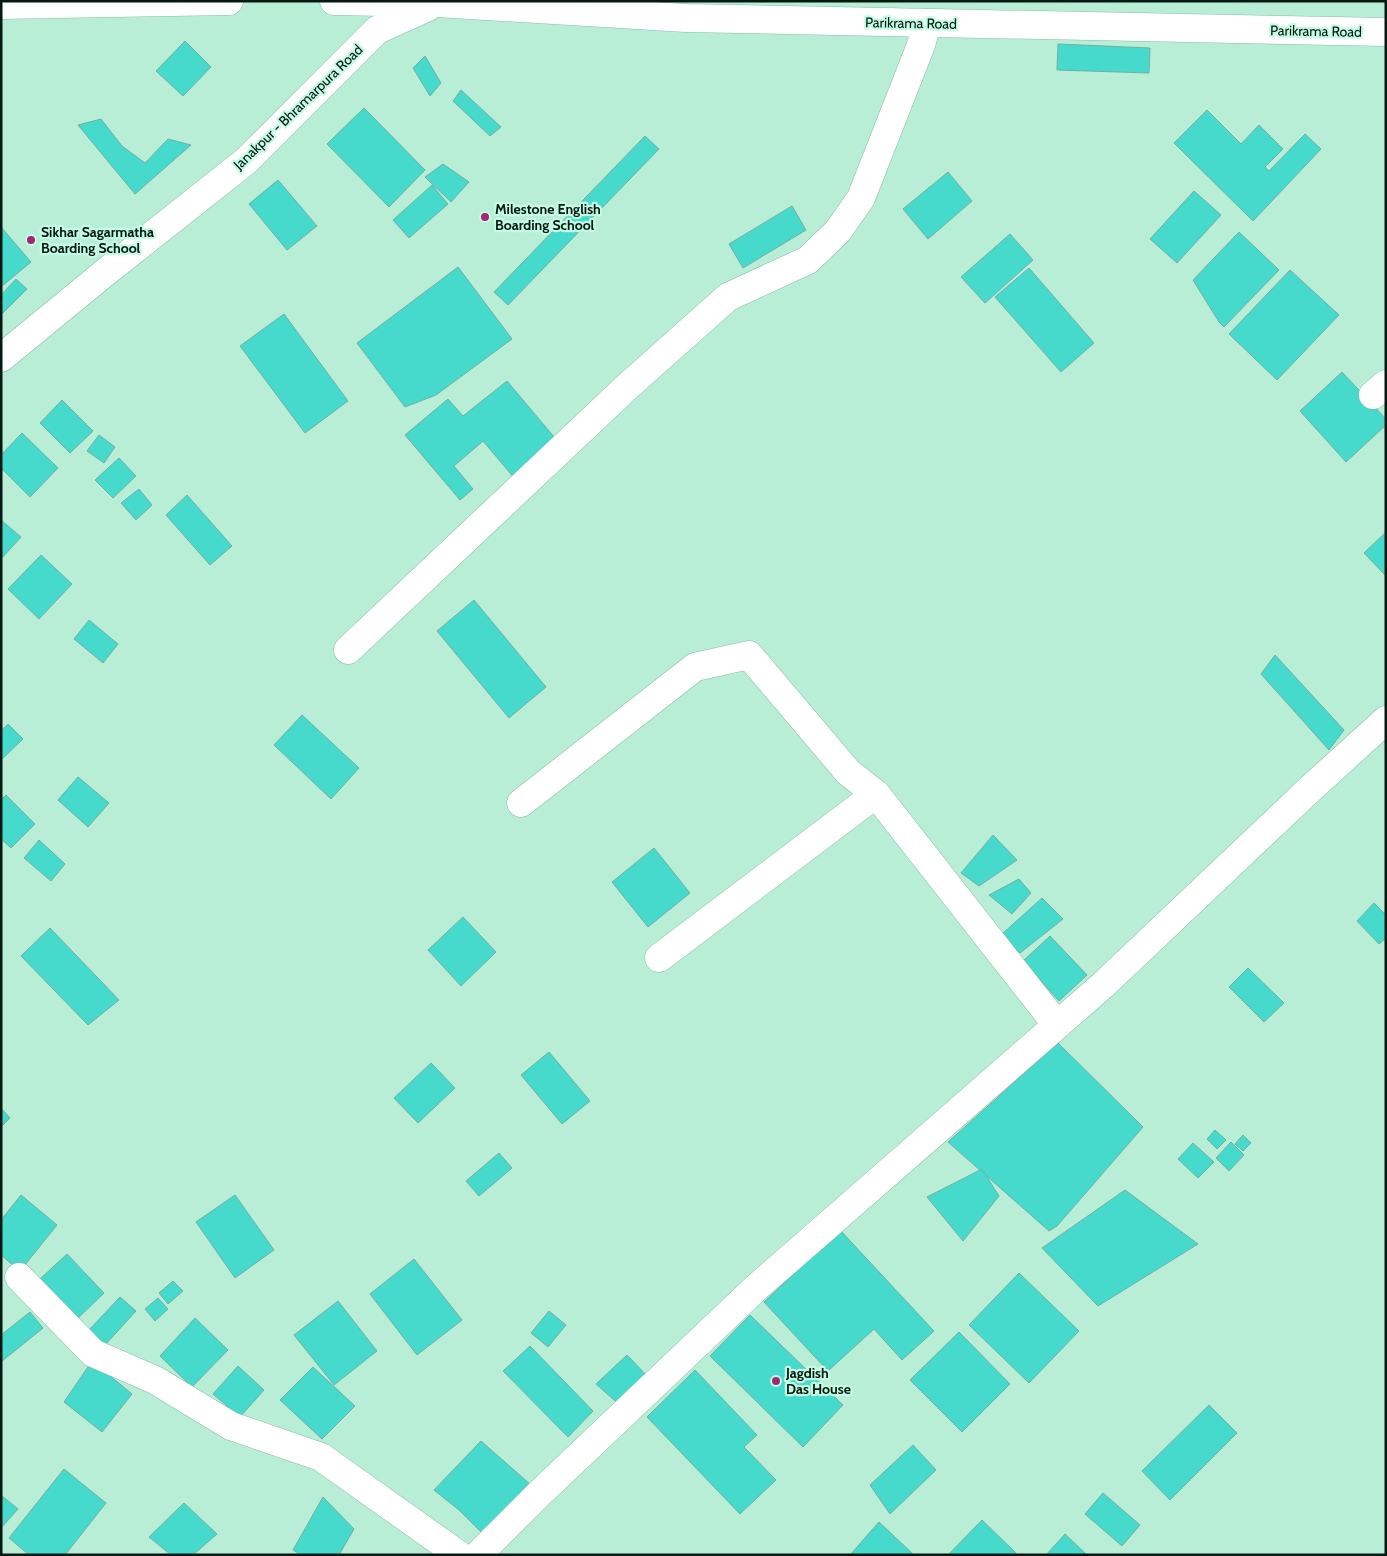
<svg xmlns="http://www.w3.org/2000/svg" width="1387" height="1556" viewBox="0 0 1387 1556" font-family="Cabin,sans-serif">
<rect width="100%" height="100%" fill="#b8eed6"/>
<!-- building -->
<g fill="#46dacc" stroke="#72aea7">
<path d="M185 41 211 67 183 96 156 71Z"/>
<path d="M1058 44 1150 48 1149 73 1057 70Z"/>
<path d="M425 56 441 83 430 96 413 68Z"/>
<path d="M461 90 501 127 490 136 453 101Z"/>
<path d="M364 108 425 170 389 207 327 144Z"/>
<path d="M1207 110 1241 144 1259 125 1283 149 1265 167 1269 171 1305 134 1321 149 1253 221 1174 143Z"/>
<path d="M101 119 122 146 145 163 168 139 191 145 135 194 78 125Z"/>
<path d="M645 136 659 149 508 305 494 292Z"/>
<path d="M443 164 469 182 451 202 425 177Z"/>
<path d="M948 172 972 201 928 239 903 209Z"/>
<path d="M278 180 317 226 287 250 249 204Z"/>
<path d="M432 185 448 204 409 238 393 220Z"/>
<path d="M1194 191 1221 215 1177 263 1150 239Z"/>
<path d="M792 206 806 230 743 268 729 244Z"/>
<path d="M1 227 31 262 1 287Z"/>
<path d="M1239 232 1279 270 1224 327 1219 322 1193 280Z"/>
<path d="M1010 234 1033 260 985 303 961 277Z"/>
<path d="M458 267 512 339 436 395 405 407 357 343Z"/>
<path d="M1029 268 1094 343 1061 372 995 297Z"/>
<path d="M1290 270 1339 315 1277 380 1229 334Z"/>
<path d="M16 279 27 289 1 315V295Z"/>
<path d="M284 314 348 401 305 433 240 346Z"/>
<path d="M1342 372 1386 419V425L1346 462 1300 411Z"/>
<path d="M507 381 560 444 516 480 483 441 454 466 473 489 460 500 405 435 448 399 463 416Z"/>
<path d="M62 400 93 431 70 453 40 423Z"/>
<path d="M22 433 58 468 30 497 1 468V455Z"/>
<path d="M99 435 115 447 104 463 87 451Z"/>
<path d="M119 458 136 476 113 498 95 480Z"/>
<path d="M139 489 152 505 136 520 121 503Z"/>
<path d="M187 495 232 546 210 565 166 515Z"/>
<path d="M1 520 21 537 1 559Z"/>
<path d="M1386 532V574L1385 575 1364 553Z"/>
<path d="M41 555 72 584 39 619 8 589Z"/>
<path d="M474 600 546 687 509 718 437 631Z"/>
<path d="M89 620 118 644 103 663 74 639Z"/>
<path d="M1275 655 1344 730 1329 750 1261 674Z"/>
<path d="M302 715 359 768 331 799 274 745Z"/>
<path d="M8 724 23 739 1 760V731Z"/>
<path d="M78 777 109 803 88 827 58 800Z"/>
<path d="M6 795 35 824 11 848 1 839V800Z"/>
<path d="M993 835 1017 860 979 886 961 873Z"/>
<path d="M39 840 65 864 51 881 24 858Z"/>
<path d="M654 848 690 893 648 927 612 882Z"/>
<path d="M1019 879 1031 893 1012 914 989 895Z"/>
<path d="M1042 898 1063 919 1020 953 1001 935Z"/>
<path d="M1374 903 1386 915V938L1379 944 1357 921Z"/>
<path d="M463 917 496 952 461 986 428 950Z"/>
<path d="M50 928 119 1000 88 1025 21 956Z"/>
<path d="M1050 936 1087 975 1059 1001 1023 961Z"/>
<path d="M1248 968 1284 1003 1264 1022 1229 987Z"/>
<path d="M1058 1043 1143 1127 1057 1226 1049 1231 948 1142Z"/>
<path d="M549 1052 590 1101 562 1124 521 1075Z"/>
<path d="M431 1063 455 1088 418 1123 394 1098Z"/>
<path d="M1 1108 10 1118 1 1127Z"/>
<path d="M1215 1130 1226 1140 1217 1149 1207 1139Z"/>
<path d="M1243 1135 1251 1143 1243 1151 1235 1144Z"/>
<path d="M1231 1142 1244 1155 1229 1171 1216 1158Z"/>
<path d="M1193 1143 1214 1162 1198 1178 1178 1159Z"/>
<path d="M499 1153 512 1168 479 1196 466 1181Z"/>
<path d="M982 1169 999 1196 963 1241 927 1197Z"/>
<path d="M1125 1190 1198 1244 1098 1306 1042 1248Z"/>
<path d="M21 1195 57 1225 20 1271 1 1255V1220Z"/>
<path d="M235 1195 274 1250 235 1278 196 1222Z"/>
<path d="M840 1230 934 1331 902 1360 874 1329 828 1371 764 1302Z"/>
<path d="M67 1254 104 1293 76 1320 39 1280Z"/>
<path d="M414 1259 462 1320 417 1355 370 1294Z"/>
<path d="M1019 1273 1079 1331 1029 1383 969 1325Z"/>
<path d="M173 1281 183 1291 168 1304 159 1293Z"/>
<path d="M120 1297 136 1311 105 1345 89 1330Z"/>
<path d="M158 1298 168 1309 155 1321 145 1309Z"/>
<path d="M338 1301 377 1351 334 1385 294 1335Z"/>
<path d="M549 1311 566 1325 548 1347 531 1333Z"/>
<path d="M30 1312 43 1328 1 1362V1335Z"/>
<path d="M750 1315 843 1405 803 1447 710 1356Z"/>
<path d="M195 1318 228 1350 192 1387 160 1356Z"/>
<path d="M959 1332 1010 1384 962 1432 910 1380Z"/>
<path d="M530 1346 593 1411 568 1437 503 1371Z"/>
<path d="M627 1355 648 1377 622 1407 596 1384Z"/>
<path d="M92 1361 132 1394 102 1432 64 1402Z"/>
<path d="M238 1366 264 1390 240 1417 213 1394Z"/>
<path d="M313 1367 355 1406 322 1439 280 1400Z"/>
<path d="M695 1370 757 1435 744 1447 776 1480 740 1514 647 1417Z"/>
<path d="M1209 1405 1237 1433 1170 1500 1142 1471Z"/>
<path d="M481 1441 531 1485 484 1535 459 1510 434 1490Z"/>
<path d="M913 1445 936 1470 890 1514 870 1485Z"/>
<path d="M64 1469 106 1503 65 1555H29L9 1538Z"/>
<path d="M1103 1493 1140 1525 1122 1546 1085 1514Z"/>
<path d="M1 1495 18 1509 1 1528Z"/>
<path d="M323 1497 354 1529 339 1555H301L293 1550Z"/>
<path d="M184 1503 217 1534 193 1555H171L149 1537Z"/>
<path d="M982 1520 1018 1555H948Z"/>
<path d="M879 1522 914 1555H850Z"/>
<path d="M1065 1534 1087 1555H1046Z"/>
</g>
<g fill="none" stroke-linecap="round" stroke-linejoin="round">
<defs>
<g id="minor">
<path d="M1373 395 1386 384"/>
<path d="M19 1277 93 1353 155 1380 231 1426 321 1457 459 1555"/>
<path d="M478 1555 540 1493 757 1287 1103 985 1309 790 1386 720"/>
</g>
<g id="tertiary">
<path d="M334 1 437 3 686 18 1386 32"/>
<path d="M1 5 229 1"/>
<path d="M1 358 102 275 246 161 377 30 428 7"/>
<path d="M348 650 628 386 728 297 808 260 838 231 861 198 921 45 927 23"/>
<path d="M521 803 695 667 749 655 848 772 876 794 1057 1025"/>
<path d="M659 958 876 794"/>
</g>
</defs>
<!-- minor casing -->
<use href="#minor" stroke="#88bca5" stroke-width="29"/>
<!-- tertiary casing -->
<use href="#tertiary" stroke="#88bca5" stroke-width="29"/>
<!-- minor -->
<use href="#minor" stroke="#fff" stroke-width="28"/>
<!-- tertiary -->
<use href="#tertiary" stroke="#fff" stroke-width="28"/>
</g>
<!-- markers -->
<g fill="#a42678" stroke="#c5fbe3" stroke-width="2">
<circle cx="485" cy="217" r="5"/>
<circle cx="31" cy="240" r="5"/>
<circle cx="776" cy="1381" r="5"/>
</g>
<g text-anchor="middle" stroke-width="4.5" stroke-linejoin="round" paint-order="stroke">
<!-- street labels -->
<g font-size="14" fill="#041911" stroke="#c5fbe3">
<text transform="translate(911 23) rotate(1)" y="5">Parikrama Road</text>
<text transform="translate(1316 31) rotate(1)" y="5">Parikrama Road</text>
<text transform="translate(298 107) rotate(-44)" y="5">Janakpur - Bhramarpura Road</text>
</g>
<!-- poi labels -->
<g font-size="14" font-weight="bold" fill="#041911" stroke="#c5fbe3" text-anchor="start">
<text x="495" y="214">Milestone English<tspan x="495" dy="16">Boarding School</tspan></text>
<text x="41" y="237">Sikhar Sagarmatha<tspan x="41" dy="16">Boarding School</tspan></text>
<text x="786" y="1378">Jagdish<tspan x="786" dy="16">Das House</tspan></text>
</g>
</g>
<!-- border -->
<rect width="1387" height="1556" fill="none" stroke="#041911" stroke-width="5"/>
</svg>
